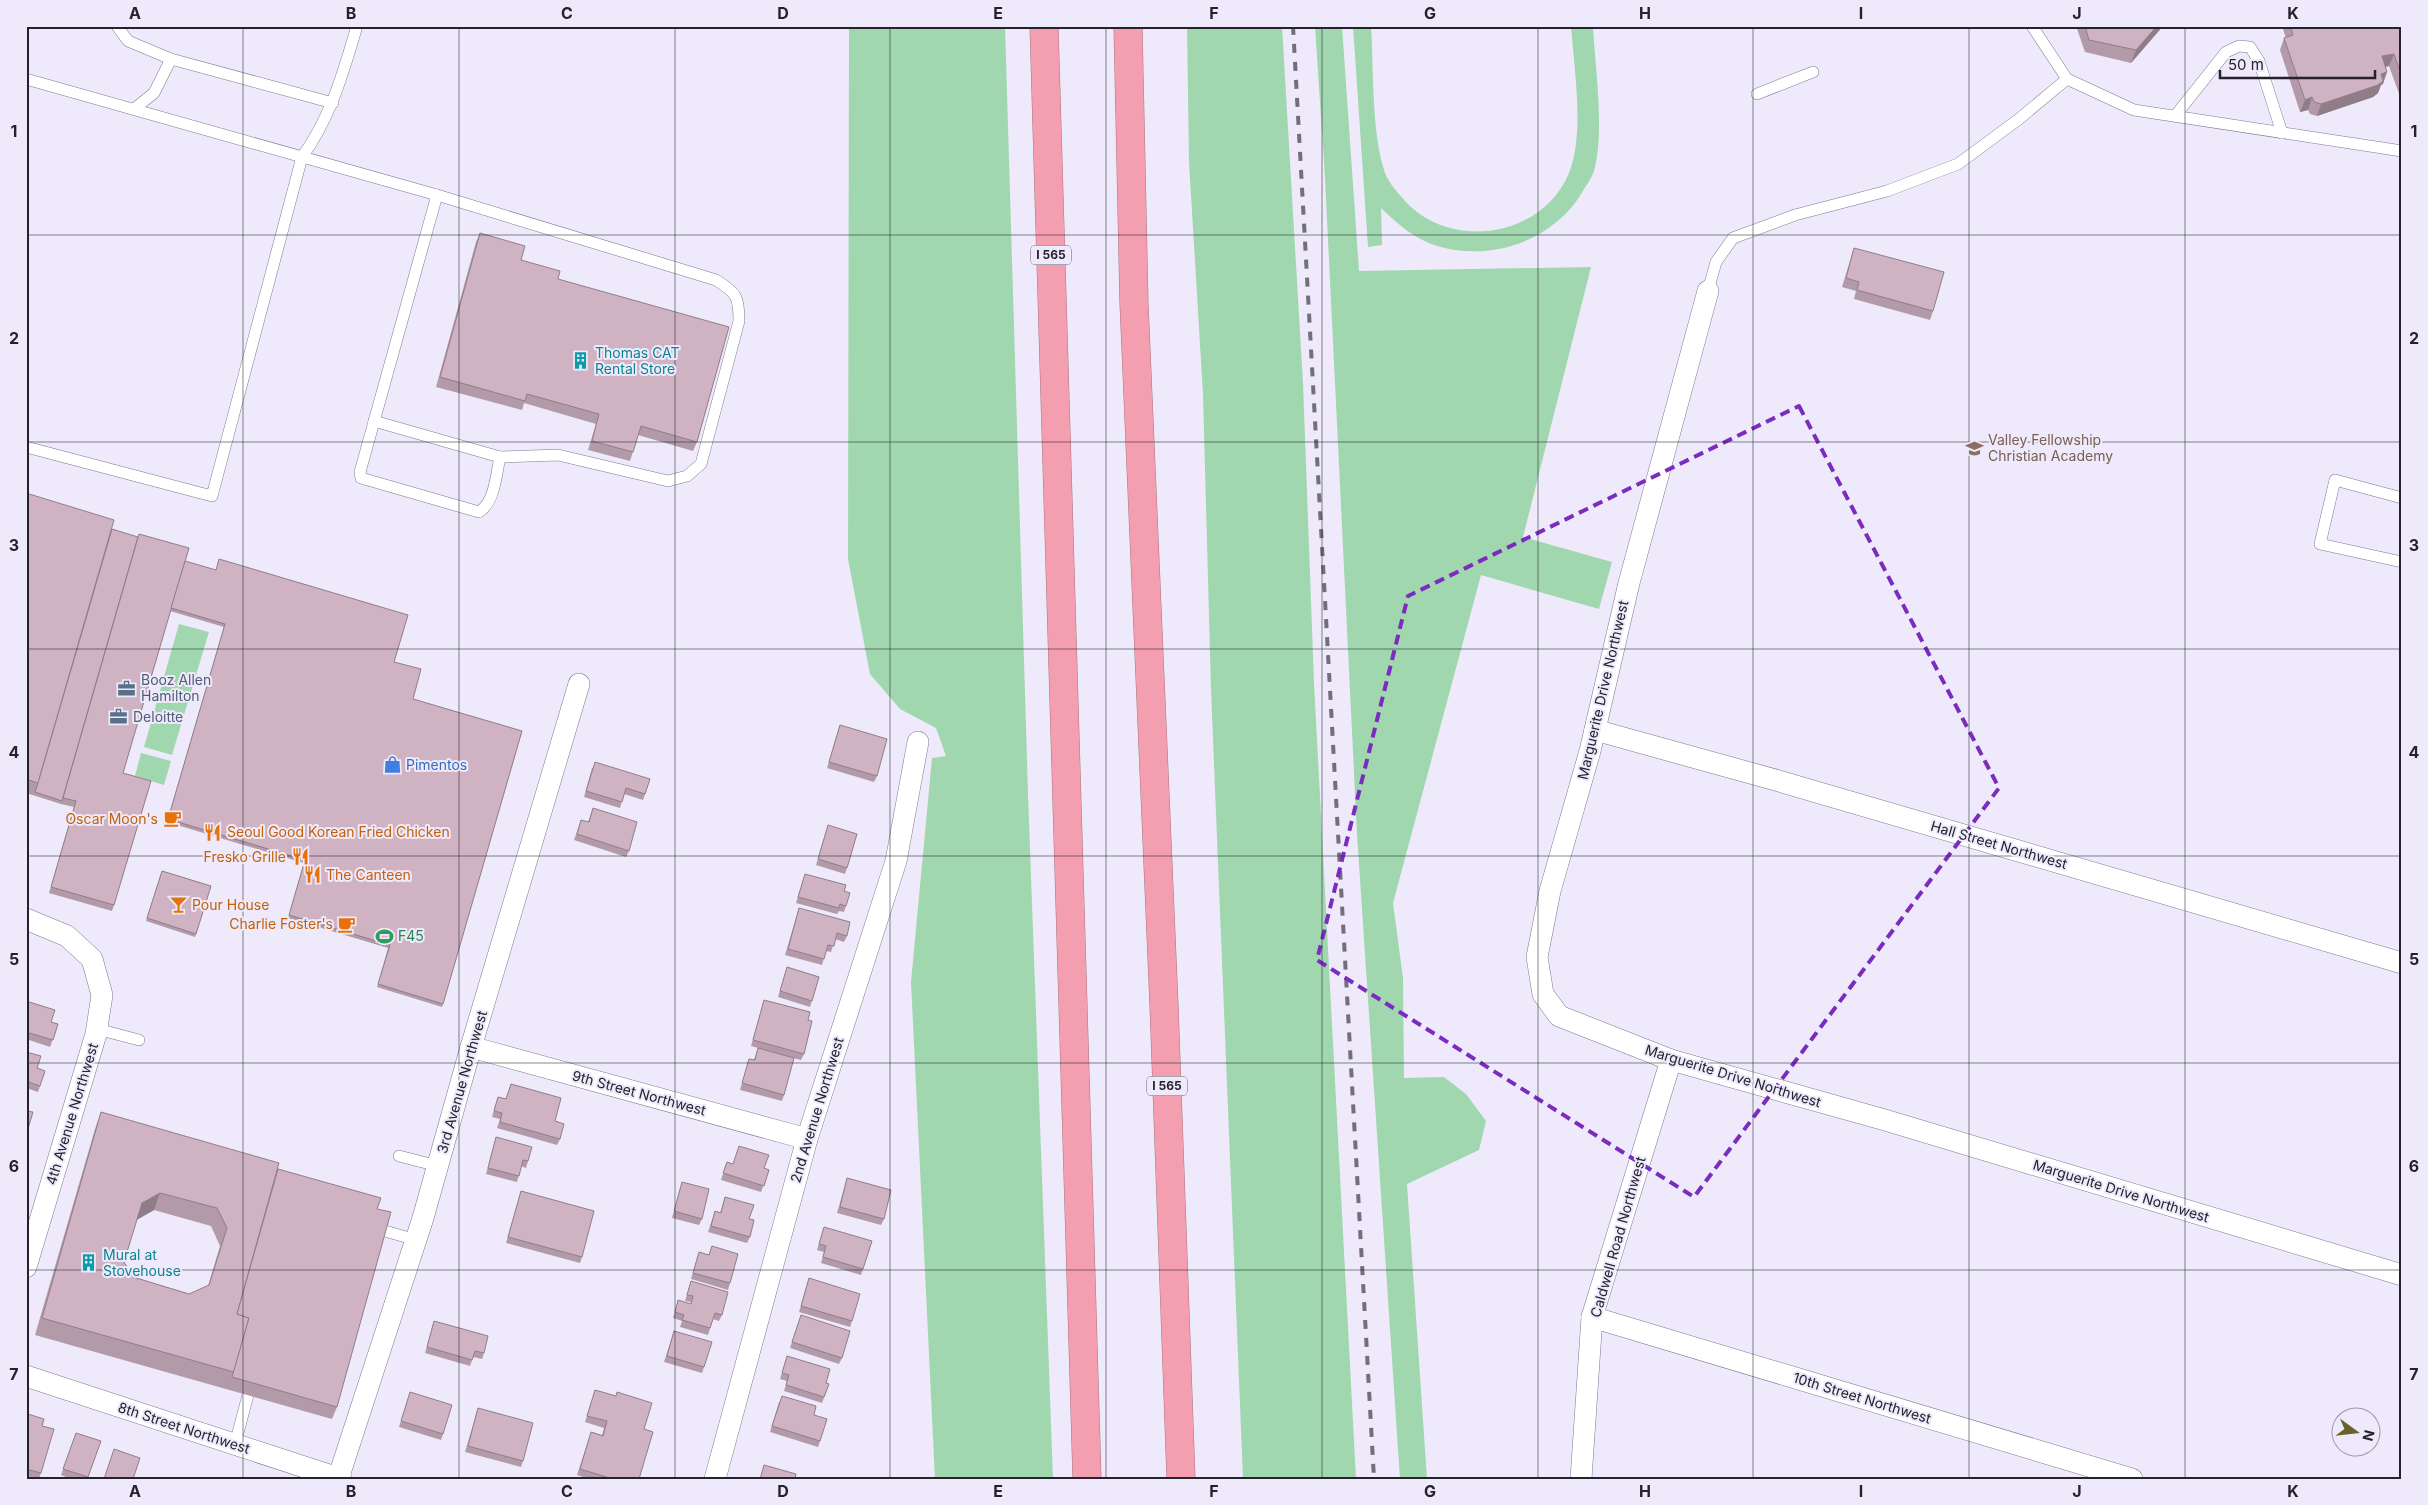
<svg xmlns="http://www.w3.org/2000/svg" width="2428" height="1505" viewBox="0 0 2428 1505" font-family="Inter,sans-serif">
<rect width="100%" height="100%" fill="#eeeafb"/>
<!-- green -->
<g fill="#a1d7af">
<path d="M849 26H1005L1028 794 1053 1479H935L911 982 932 758 946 756 936 728 900 709 870 674 848 559Z"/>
<path d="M1187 26H1282L1303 383 1314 683 1356 1479H1243L1211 690 1203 394 1189 162Z"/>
<path d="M1315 26H1342L1359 271 1591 267 1523 537 1612 562 1599 609 1481 575 1393 903 1403 978 1404 1078 1444 1077 1466 1094 1486 1121 1479 1150 1407 1184 1427 1479H1400L1357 834 1325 178Z"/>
<path d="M1353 26H1371C1374 71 1371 131 1385 173 1389 183 1397 192 1405 201 1451 251 1542 238 1569 173 1585 133 1574 69 1571 26H1593C1595 68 1605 131 1594 171 1592 178 1586 185 1583 191 1554 241 1491 262 1437 246 1414 239 1398 224 1381 208L1382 245 1368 247Z"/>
<path d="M179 624 209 632 172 755 144 747Z"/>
<path d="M141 753 171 761 164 785 135 776Z"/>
</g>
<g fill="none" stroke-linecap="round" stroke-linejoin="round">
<defs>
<g id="lane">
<path d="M117 26 128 41 171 59 333 103"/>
<path d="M2032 26 2067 79 2134 110 2402 151"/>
<path d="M26 79 437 195 716 280C737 293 739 297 739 321L701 464 687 476 668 481 558 455 500 457 374 421"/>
<path d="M1757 94 1813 72"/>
<path d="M134 109 154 93 171 59"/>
<path d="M2175 116 2226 52 2239 46 2250 47 2259 61 2282 133"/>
<path d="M437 195 360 472 361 478 479 512C495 502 496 475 500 457"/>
<path d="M1708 291 1716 262 1733 238 1795 215 1887 191 1958 164 2019 119 2067 79"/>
<path d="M26 447 212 496 302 157C331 117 343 73 357 26"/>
<path d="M2402 498 2335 480 2320 544 2402 562"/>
<path d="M97 1029 139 1040"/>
<path d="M399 1156 438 1166"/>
<path d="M385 1231 416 1240"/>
<path d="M235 1444 248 1395"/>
</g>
<g id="street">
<path d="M1708 291 1629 583 1590 751 1550 891 1537 957 1543 994 1559 1016 1671 1060 1885 1120 2402 1275"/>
<path d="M1595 730 1779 781 2402 963"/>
<path d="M26 919 67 936 92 959 102 995 96 1034 26 1267"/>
<path d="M471 1047 807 1139"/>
<path d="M1592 1317 2132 1479"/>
<path d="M26 1376 341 1479"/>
<path d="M338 1479 423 1218 471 1047 579 684"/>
<path d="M715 1479 807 1139 896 861 918 742"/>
<path d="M1581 1479 1592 1317 1671 1060"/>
</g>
<g id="highway">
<path d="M1044 26 1087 1479"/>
<path d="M1128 26 1134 303 1164 1005 1181 1479"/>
</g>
</defs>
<!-- lane casing -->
<use href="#lane" stroke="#7f7992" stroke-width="12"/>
<!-- street casing -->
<use href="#street" stroke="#7f7992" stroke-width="22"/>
<!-- highway casing -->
<use href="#highway" stroke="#ab7382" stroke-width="29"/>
<!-- lane -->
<use href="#lane" stroke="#fff" stroke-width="11"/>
<!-- street -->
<use href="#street" stroke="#fff" stroke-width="21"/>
<!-- highway -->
<use href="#highway" stroke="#f39fb0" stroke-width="28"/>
<!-- rail -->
<path stroke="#726e7c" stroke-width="4" stroke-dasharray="9 9" stroke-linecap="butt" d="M1293 26 1374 1479"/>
</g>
<!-- wall -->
<g fill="#b29aa8" fill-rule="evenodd">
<path d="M2076 26H2163L2131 63 2085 52Z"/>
<path d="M2282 26H2402V102L2389 66 2386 67 2383 84 2381 85 2378 93 2373 97 2317 116 2310 114 2308 110 2300 112 2280 50 2284 38H2286Z"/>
<path d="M480 233 521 260 558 279 697 442 693 451 638 435 630 461 588 450 596 424 524 403 522 410 436 387 476 242Z"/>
<path d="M1854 248 1933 311 1930 320 1854 299 1856 291 1842 287Z"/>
<path d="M26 493 185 561 394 662 413 699 522 731 442 1007 377 987 388 948 288 918 304 863 167 822 224 627 170 611 123 773 114 905 112 911 49 893 74 807 61 804 26 793Z"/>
<path d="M840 725 877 776 874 782 827 768Z"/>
<path d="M592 768 650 779 643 800 624 794 620 808 584 797Z"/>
<path d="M593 808 629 851 626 857 574 840 581 820 588 822Z"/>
<path d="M828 825 847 868 845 874 816 865Z"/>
<path d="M162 871 211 886 195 937 146 921Z"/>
<path d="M805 874 844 891 846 906 844 912 839 911 837 914 796 903Z"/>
<path d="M799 908 847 936 844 942 835 939 831 952 826 951 822 965 785 955Z"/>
<path d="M787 967 819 977 810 1007 778 997Z"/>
<path d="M764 1000 808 1020 804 1054 801 1060 763 1050 784 1095 782 1101 740 1090 749 1059 754 1060 758 1048 751 1046Z"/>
<path d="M26 1001 51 1022 58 1024 50 1047 26 1039Z"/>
<path d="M26 1052 37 1068 40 1086 38 1092 26 1088Z"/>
<path d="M511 1084 555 1121 560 1139 557 1145 497 1128 500 1119 492 1117 496 1103 498 1097 506 1099Z"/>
<path d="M101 1112 278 1169 377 1209 337 1407 332 1419 35 1335 95 1129ZM154 1210 211 1226 220 1246 208 1286 189 1294 133 1277 124 1262 136 1220Z"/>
<path d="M496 1137 528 1161 526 1168 521 1166 517 1182 486 1174Z"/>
<path d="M727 1162 733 1164 764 1168 769 1170 761 1192 721 1180Z"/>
<path d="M847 1178 884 1219 881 1225 837 1213Z"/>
<path d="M682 1182 702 1219 699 1225 672 1218Z"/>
<path d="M521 1191 582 1257 580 1263 506 1243Z"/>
<path d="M725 1197 749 1219 750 1237 747 1243 708 1232 715 1211 720 1213Z"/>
<path d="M824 1227 863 1269 861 1275 821 1263 824 1252 817 1250Z"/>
<path d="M712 1246 730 1283 728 1290 691 1279 699 1252 709 1255Z"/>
<path d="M809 1278 852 1321 850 1327 799 1312Z"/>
<path d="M691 1281 722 1315 719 1321 713 1319 708 1335 680 1327 682 1321 673 1318 678 1300 690 1304 691 1302 685 1301Z"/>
<path d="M801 1315 842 1358 839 1364 790 1348Z"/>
<path d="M434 1321 484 1353 482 1359 473 1357 470 1366 425 1353Z"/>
<path d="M674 1331 704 1367 702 1373 664 1362Z"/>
<path d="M787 1356 829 1384 822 1403 784 1391 787 1381 780 1379Z"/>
<path d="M595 1390 644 1429 639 1479H589L577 1475 591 1432 602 1435 604 1428 585 1422Z"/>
<path d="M408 1399 443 1434 441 1440 399 1427Z"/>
<path d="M779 1402 814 1415 820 1441 818 1447 770 1432Z"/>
<path d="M478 1408 523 1461 521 1467 465 1452Z"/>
<path d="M26 1419 42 1426 41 1473 39 1479 26 1476Z"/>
<path d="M76 1433 88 1477 87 1479H71L61 1475Z"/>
</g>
<!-- shaded-wall -->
<g fill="#917d88">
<path d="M2157 26H2163L2131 63 2136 50Z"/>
<path d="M2394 54 2389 66 2378 68 2382 56Z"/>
<path d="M2387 72 2383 84 2381 85 2378 93 2373 97 2317 116 2321 104Z"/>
<path d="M2312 97 2308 110 2300 112 2305 100Z"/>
<path d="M160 1193 154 1210 135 1221 142 1203Z"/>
</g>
<!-- building -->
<g fill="#cfb3c3" stroke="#917d88" fill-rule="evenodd">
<path d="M2085 26H2157L2136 50 2089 40Z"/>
<path d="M2290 26H2402V77L2394 54 2382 56 2387 72 2381 74 2383 81 2378 85 2321 104 2314 102 2312 97 2305 100 2284 38 2293 35Z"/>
<path d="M480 233 525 246 521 260 560 271 558 279 729 327 697 442 641 426 633 452 592 441 599 414 527 394 525 401 440 377Z"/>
<path d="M1854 248 1944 272 1933 311 1857 290 1859 282 1846 278Z"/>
<path d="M26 493 114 520 38 783 26 779Z"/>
<path d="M112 529 138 537 62 801 35 792 38 783Z"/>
<path d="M139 534 189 548 123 773 151 781 114 905 51 887 76 801 63 798Z"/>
<path d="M219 559 408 615 394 662 421 669 413 699 522 731 443 1004 378 984 390 945 289 915 305 860 168 819 225 624 171 608 185 561 216 570Z"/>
<path d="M840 725 887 739 877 776 829 762Z"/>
<path d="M595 762 650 779 645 794 626 788 622 802 586 791Z"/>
<path d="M593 808 637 822 629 851 577 834 581 820 589 822Z"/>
<path d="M828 825 857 834 847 868 818 859Z"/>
<path d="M162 871 211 886 196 934 147 918Z"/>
<path d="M805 874 846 885 844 891 850 893 846 906 840 904 839 908 798 897Z"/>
<path d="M799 908 850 922 847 936 837 933 834 946 828 945 824 959 788 949Z"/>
<path d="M787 967 819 977 812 1001 780 991Z"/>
<path d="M764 1000 810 1012 808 1020 812 1021 804 1054 753 1040Z"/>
<path d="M26 1001 55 1010 51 1022 58 1024 53 1040 26 1032Z"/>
<path d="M758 1048 794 1058 784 1095 742 1083 749 1059 755 1060Z"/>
<path d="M26 1052 41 1056 37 1068 45 1071 40 1086 26 1081Z"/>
<path d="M511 1084 561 1098 555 1121 564 1124 560 1139 500 1122 502 1113 494 1111 498 1097 506 1099Z"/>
<path d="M26 1101 28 1102 26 1110Z"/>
<path d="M26 1111 33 1112 27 1132 26 1131Z"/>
<path d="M101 1112 279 1163 237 1314 249 1318 234 1372 42 1318ZM160 1193 217 1208 227 1228 209 1285 189 1294 133 1277 124 1262 142 1203Z"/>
<path d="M496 1137 532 1147 528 1161 523 1160 519 1176 488 1168Z"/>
<path d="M739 1146 769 1155 764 1168 769 1170 764 1186 723 1173 727 1162 733 1164Z"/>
<path d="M278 1169 381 1198 377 1209 391 1212 337 1407 232 1377 249 1318 237 1314Z"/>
<path d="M847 1178 891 1190 884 1219 840 1207Z"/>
<path d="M682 1182 709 1189 702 1219 674 1211Z"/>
<path d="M521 1191 594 1211 582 1257 508 1237Z"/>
<path d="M725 1197 754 1205 749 1219 754 1220 750 1237 711 1226 715 1211 721 1213Z"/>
<path d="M824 1227 872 1241 863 1269 823 1257 826 1246 819 1244Z"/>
<path d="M712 1246 738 1254 730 1283 693 1273 699 1252 709 1255Z"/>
<path d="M809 1278 860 1294 852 1321 801 1306Z"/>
<path d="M691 1281 728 1292 722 1315 715 1313 710 1328 682 1320 684 1315 675 1312 678 1300 691 1304 693 1296 687 1295Z"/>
<path d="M801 1315 850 1331 842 1358 792 1342Z"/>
<path d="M434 1321 488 1336 484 1353 475 1351 472 1360 427 1347Z"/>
<path d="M674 1331 712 1342 704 1367 667 1356Z"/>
<path d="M787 1356 830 1369 826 1383 829 1384 824 1397 786 1385 789 1375 782 1373Z"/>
<path d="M595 1390 616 1396 617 1392 652 1403 644 1429 653 1432 639 1479H613L580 1469 591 1432 603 1436 607 1421 587 1416Z"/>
<path d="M410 1392 452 1405 443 1434 401 1421Z"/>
<path d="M782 1396 816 1406 814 1415 827 1419 820 1441 772 1426Z"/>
<path d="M478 1408 533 1423 523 1461 468 1446Z"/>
<path d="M28 1414 44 1419 42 1426 54 1429 41 1473 26 1469V1421Z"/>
<path d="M76 1433 101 1441 88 1477 63 1469Z"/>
<path d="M114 1449 140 1458 133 1479H104Z"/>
<path d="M764 1465 796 1474 795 1479H760Z"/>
</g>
<!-- marked area -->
<path fill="none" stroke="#7b2cbf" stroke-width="4" stroke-dasharray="10 6" stroke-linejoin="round" d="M1799 406 1999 788 1694 1197 1317 960 1408 596Z"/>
<!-- grid -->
<path fill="none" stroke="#25222d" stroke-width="1" stroke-opacity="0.55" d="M243 26V1479M459 26V1479M675 26V1479M890 26V1479M1106 26V1479M1322 26V1479M1538 26V1479M1753 26V1479M1969 26V1479M2185 26V1479M26 235H2402M26 442H2402M26 649H2402M26 856H2402M26 1063H2402M26 1270H2402"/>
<!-- icons -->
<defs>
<symbol id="building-bare" viewBox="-9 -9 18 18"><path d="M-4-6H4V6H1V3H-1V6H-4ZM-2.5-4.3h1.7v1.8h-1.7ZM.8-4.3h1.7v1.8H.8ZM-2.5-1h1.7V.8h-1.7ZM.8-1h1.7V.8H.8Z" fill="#0f9aa8" stroke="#eeeafb" stroke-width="2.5" paint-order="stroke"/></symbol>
<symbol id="school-bare" viewBox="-9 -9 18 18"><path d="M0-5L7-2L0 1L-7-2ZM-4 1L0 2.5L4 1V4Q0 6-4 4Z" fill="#8d6e63" stroke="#eeeafb" stroke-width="2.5" paint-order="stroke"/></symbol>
<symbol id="office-bare" viewBox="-9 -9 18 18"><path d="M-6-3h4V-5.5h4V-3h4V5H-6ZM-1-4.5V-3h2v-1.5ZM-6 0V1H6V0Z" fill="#5c6f8a" stroke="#eeeafb" stroke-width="2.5" paint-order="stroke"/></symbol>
<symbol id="shop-bare" viewBox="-9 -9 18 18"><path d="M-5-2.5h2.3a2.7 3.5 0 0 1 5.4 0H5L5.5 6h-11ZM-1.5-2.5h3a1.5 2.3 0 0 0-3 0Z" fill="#3f7fe0" stroke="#eeeafb" stroke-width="2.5" paint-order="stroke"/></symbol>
<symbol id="cafe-bare" viewBox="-9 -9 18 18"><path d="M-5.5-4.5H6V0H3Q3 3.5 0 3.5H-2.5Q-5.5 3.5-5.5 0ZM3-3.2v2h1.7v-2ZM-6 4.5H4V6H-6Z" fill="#e8710a" stroke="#eeeafb" stroke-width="2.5" paint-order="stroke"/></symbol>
<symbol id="restaurant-bare" viewBox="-9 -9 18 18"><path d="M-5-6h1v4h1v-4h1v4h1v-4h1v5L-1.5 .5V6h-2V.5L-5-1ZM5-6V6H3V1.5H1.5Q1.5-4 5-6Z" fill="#e8710a" stroke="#eeeafb" stroke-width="2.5" paint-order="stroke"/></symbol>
<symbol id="bar-bare" viewBox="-9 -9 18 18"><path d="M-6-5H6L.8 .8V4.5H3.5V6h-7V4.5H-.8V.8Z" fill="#e8710a" stroke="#eeeafb" stroke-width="2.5" paint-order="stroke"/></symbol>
<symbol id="stadium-bare" viewBox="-9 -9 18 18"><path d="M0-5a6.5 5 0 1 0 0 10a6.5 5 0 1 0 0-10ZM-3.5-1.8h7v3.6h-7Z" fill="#2e9e5b" stroke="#eeeafb" stroke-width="2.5" paint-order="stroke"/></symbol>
</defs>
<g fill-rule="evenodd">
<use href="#building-bare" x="568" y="348" width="25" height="25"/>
<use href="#school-bare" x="1962" y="436" width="25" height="25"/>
<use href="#office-bare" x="114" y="676" width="25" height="25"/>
<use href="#office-bare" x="106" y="704" width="25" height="25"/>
<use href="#shop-bare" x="380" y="752" width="25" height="25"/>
<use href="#cafe-bare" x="160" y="806" width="25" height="25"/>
<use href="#restaurant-bare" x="200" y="820" width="25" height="25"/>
<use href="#restaurant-bare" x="288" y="844" width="25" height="25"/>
<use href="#restaurant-bare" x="300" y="862" width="25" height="25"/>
<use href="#bar-bare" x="166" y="892" width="25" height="25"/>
<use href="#cafe-bare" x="334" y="912" width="25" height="25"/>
<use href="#stadium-bare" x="372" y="924" width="25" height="25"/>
<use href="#building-bare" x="76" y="1250" width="25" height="25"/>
</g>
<g text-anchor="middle" stroke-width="4" stroke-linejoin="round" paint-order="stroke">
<!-- shield labels -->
<g fill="#eeeafb" stroke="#615e6b" stroke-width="1">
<rect x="1031" y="245.5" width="40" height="19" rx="4"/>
<rect x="1147" y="1076.5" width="40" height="19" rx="4"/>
</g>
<g font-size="12" font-weight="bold" fill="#25222d">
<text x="1051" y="259">I 565</text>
<text x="1167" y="1090">I 565</text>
</g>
<!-- culture labels -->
<g font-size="14" fill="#0d838f" stroke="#eeeafb" text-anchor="start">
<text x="595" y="358">Thomas CAT<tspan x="595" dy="16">Rental Store</tspan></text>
<text x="103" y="1260">Mural at<tspan x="103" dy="16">Stovehouse</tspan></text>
</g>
<!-- education labels -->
<g font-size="14" fill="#785e54" stroke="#eeeafb" text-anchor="start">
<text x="1988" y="445">Valley Fellowship<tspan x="1988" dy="16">Christian Academy</tspan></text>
</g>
<!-- service labels -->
<g font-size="14" fill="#4e5e75" stroke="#eeeafb" text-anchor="start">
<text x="141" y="685">Booz Allen<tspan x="141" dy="16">Hamilton</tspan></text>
<text x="133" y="722">Deloitte</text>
</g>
<!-- street labels -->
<g font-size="14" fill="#25222d" stroke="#eeeafb">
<text transform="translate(1603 690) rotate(-77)" y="5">Marguerite Drive Northwest</text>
<text transform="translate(1999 845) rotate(16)" y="5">Hall Street Northwest</text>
<text transform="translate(1733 1076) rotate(17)" y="5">Marguerite Drive Northwest</text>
<text transform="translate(462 1082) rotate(-74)" y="5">3rd Avenue Northwest</text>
<text transform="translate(639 1093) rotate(15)" y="5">9th Street Northwest</text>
<text transform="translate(817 1110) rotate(-73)" y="5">2nd Avenue Northwest</text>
<text transform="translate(72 1114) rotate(-73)" y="5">4th Avenue Northwest</text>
<text transform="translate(2121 1191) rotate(17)" y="5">Marguerite Drive Northwest</text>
<text transform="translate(1618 1237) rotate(-74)" y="5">Caldwell Road Northwest</text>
<text transform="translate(1862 1398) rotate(17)" y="5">10th Street Northwest</text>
<text transform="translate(184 1428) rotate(18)" y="5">8th Street Northwest</text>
</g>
<!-- shop labels -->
<g font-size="14" fill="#366cbe" stroke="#eeeafb" text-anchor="start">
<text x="406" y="770">Pimentos</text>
</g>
<!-- food labels -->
<g font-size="14" fill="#c56008" stroke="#eeeafb" text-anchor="end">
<text x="158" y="824">Oscar Moon's</text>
<text x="227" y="837" text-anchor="start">Seoul Good Korean Fried Chicken</text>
<text x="286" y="862">Fresko Grille</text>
<text x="326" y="880" text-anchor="start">The Canteen</text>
<text x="192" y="910" text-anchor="start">Pour House</text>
<text x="333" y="929">Charlie Foster's</text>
</g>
<!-- leisure labels -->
<g font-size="14" fill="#27864d" stroke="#eeeafb" text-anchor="start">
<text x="398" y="941">F45</text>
</g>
</g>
<!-- border -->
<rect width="2428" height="1505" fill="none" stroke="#eeeafb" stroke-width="55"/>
<!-- north arrow -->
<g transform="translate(2356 1432) rotate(105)"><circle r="24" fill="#eeeafb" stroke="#9e9aa9"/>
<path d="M0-4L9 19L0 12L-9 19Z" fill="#6a612d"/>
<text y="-8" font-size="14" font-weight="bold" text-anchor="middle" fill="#25222d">N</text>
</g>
<!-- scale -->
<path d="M2220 70v8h155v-8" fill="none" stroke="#25222d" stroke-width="2.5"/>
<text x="2228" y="70" font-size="15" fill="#25222d" stroke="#eeeafb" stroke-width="4" paint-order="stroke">50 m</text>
<rect x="28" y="28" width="2372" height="1450" fill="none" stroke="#25222d" stroke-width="2"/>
<g font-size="16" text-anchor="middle" font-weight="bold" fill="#25222d">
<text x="135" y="19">A</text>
<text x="351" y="19">B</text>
<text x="567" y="19">C</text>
<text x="783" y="19">D</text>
<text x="998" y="19">E</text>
<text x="1214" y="19">F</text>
<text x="1430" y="19">G</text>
<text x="1645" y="19">H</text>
<text x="1861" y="19">I</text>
<text x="2077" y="19">J</text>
<text x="2293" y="19">K</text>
<text x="14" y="137">1</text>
<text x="2414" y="137">1</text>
<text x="14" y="344">2</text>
<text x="2414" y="344">2</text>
<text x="14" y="551">3</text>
<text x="2414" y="551">3</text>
<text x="14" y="758">4</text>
<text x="2414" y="758">4</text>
<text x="14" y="965">5</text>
<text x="2414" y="965">5</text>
<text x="14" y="1172">6</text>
<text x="2414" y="1172">6</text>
<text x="14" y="1380">7</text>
<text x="2414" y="1380">7</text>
<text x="135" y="1497">A</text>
<text x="351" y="1497">B</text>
<text x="567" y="1497">C</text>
<text x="783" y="1497">D</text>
<text x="998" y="1497">E</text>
<text x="1214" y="1497">F</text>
<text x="1430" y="1497">G</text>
<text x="1645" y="1497">H</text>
<text x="1861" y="1497">I</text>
<text x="2077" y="1497">J</text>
<text x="2293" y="1497">K</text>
</g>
</svg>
